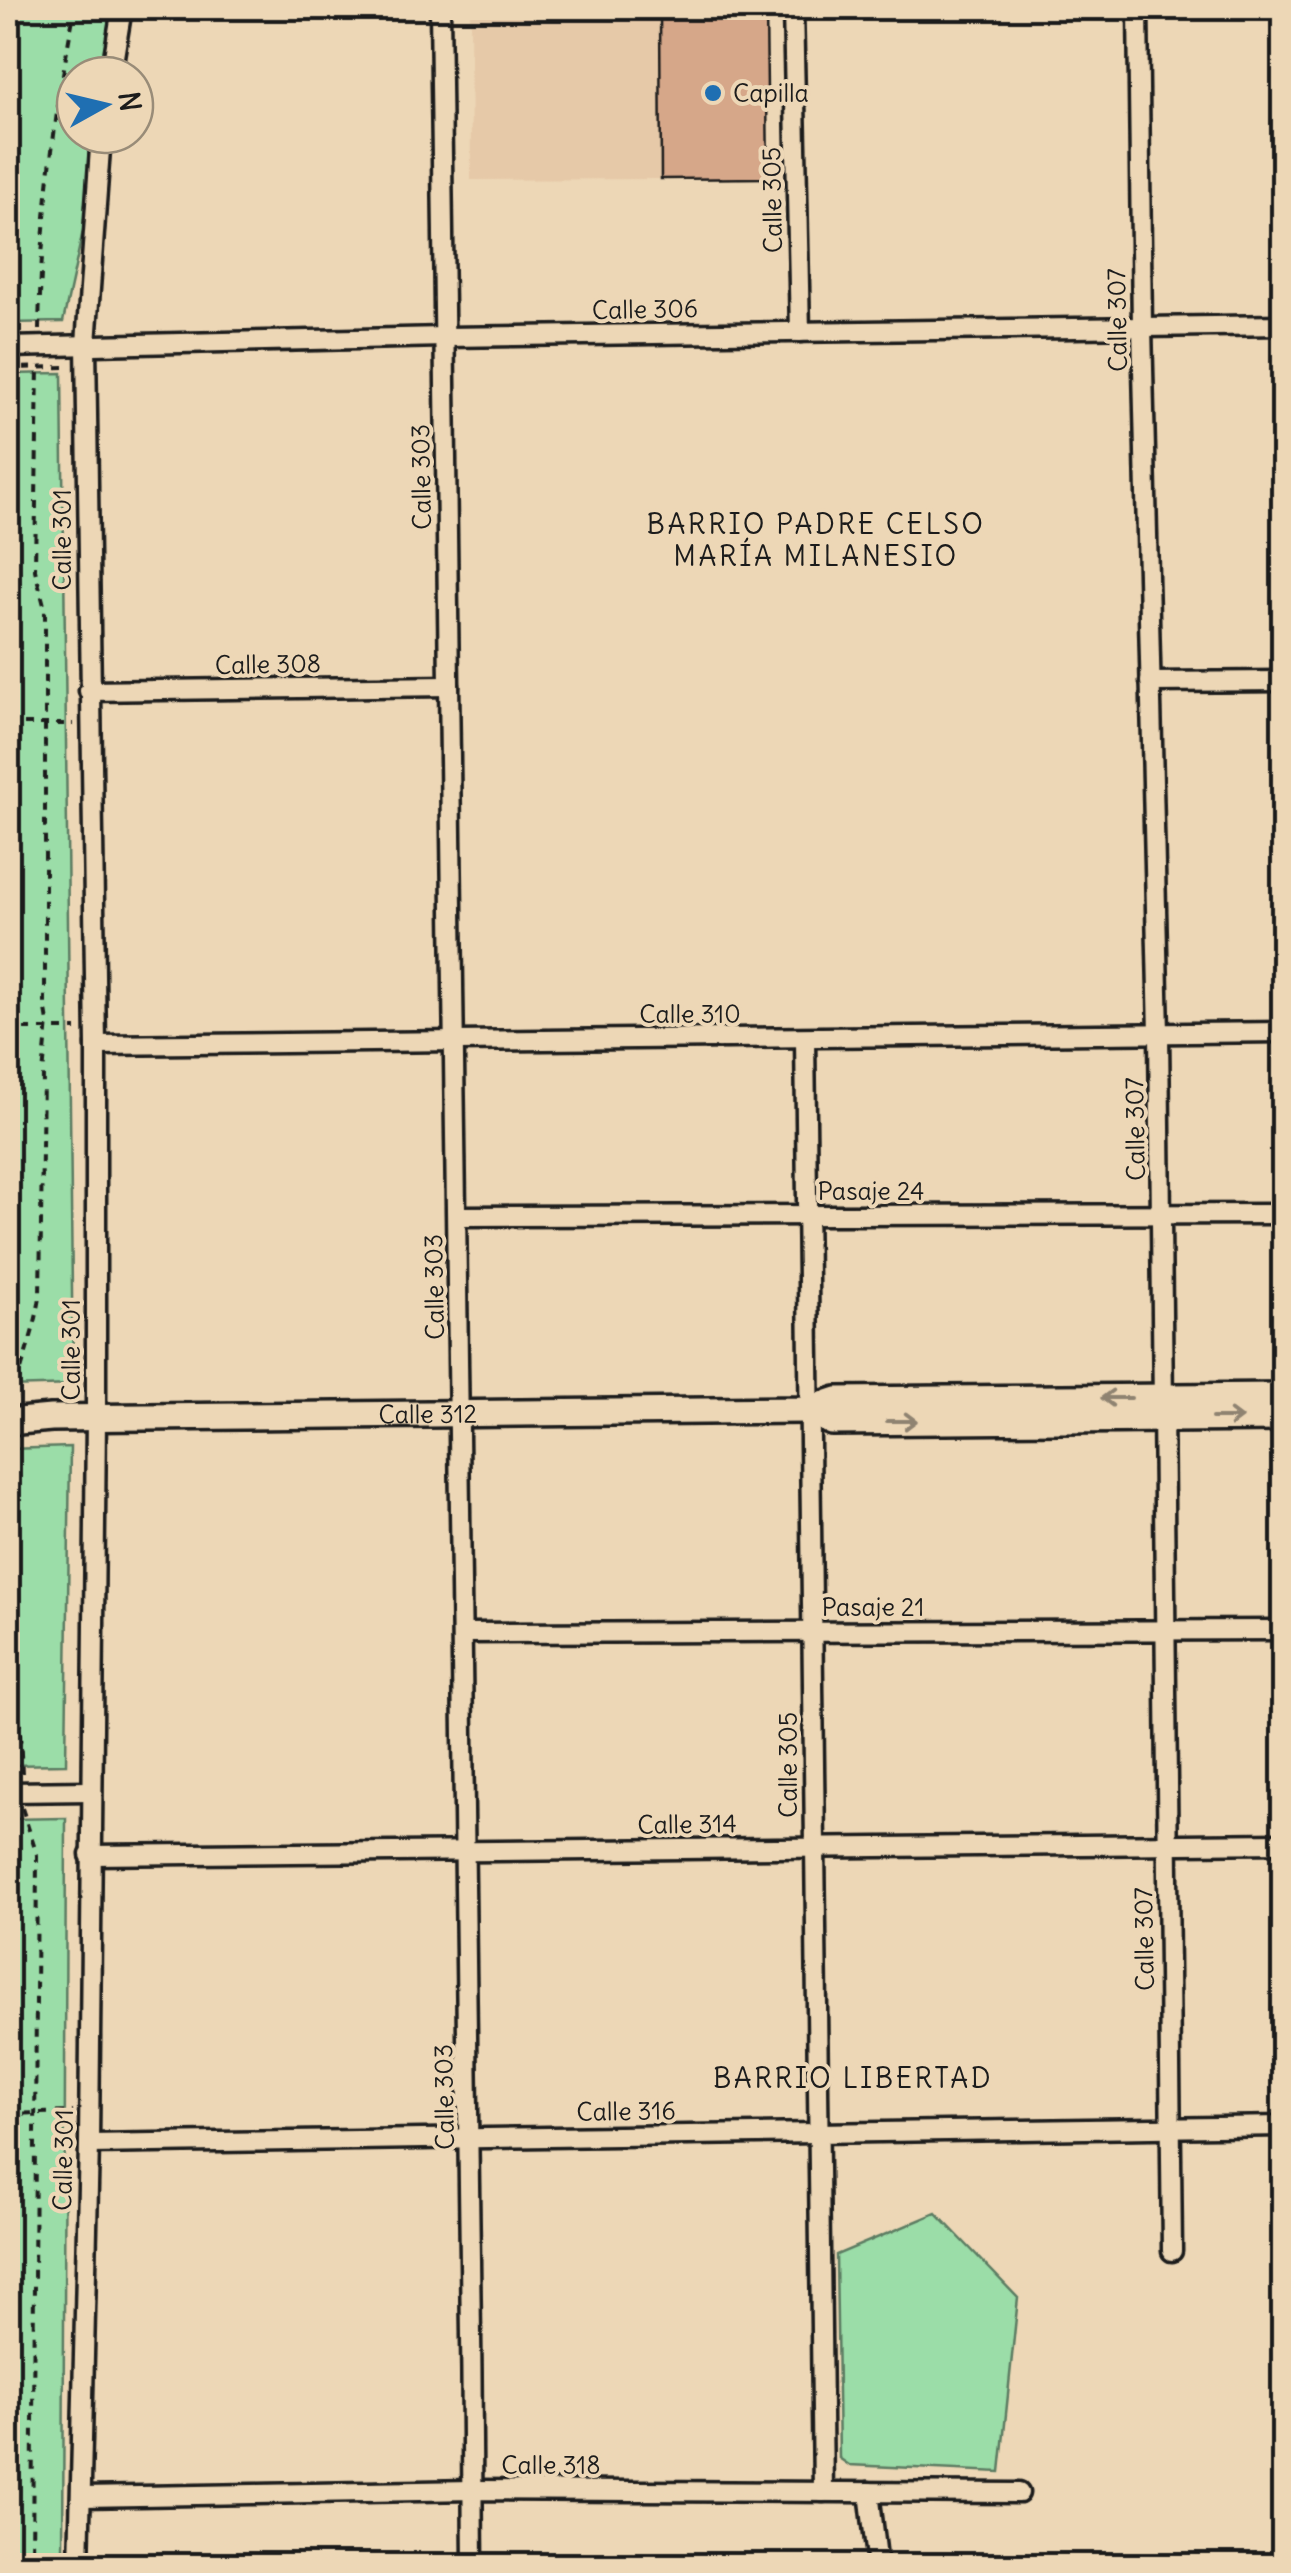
<svg xmlns="http://www.w3.org/2000/svg" width="1291" height="2573" viewBox="0 0 1291 2573" font-family="Delius,sans-serif">
<rect width="100%" height="100%" fill="#edd7b6"/>
<filter id="ink" filterUnits="userSpaceOnUse"><feTurbulence type="fractalNoise" baseFrequency=".01" numOctaves="2"/><feDisplacementMap in="SourceGraphic" scale="20" xChannelSelector="R" yChannelSelector="G"/><feConvolveMatrix kernelMatrix="1 2 1 2 8 2 1 2 1" color-interpolation-filters="sRGB"/></filter>
<g filter="url(#ink)">
<!-- built -->
<path fill="#e6c9a8" d="M470 8H659L661 179 471 180Z"/>
<!-- green -->
<g fill="#9bdda8" stroke="#5c7c62" stroke-width="2.5">
<path d="M8 8H132L117 75H75V135H104L63 322 8 323Z"/>
<path d="M62 373 73 1385 8 1387V374Z"/>
<path d="M70 1447 66 1764 8 1765V1449Z"/>
<path d="M66 1818 63 2565H8V1819Z"/>
<path d="M936 2213 1018 2298 1000 2472 849 2465 839 2458 836 2255Z"/>
</g>
<!-- building -->
<path fill="#d6a789" stroke="#1c1c1c" stroke-width="2.5" d="M660 8H766L768 178 661 179Z"/>
<g fill="none" stroke-linecap="round" stroke-linejoin="round">
<defs>
<g id="street">
<path d="M440 8C451 860 467 1713 473 2566"/>
<path d="M793 8 800 332"/>
<path d="M1138 8 1142 327 1159 1033 1172 2251"/>
<path d="M111 75 122 8"/>
<path d="M8 347 445 337 1284 325"/>
<path d="M1150 682 1284 681"/>
<path d="M89 691 449 686"/>
<path d="M805 1038C809 1522 816 2007 823 2492"/>
<path d="M96 1045 1284 1032"/>
<path d="M458 1216 1284 1214"/>
<path d="M463 1633 1284 1630"/>
<path d="M8 1792 91 1791"/>
<path d="M90 1855 1284 1843"/>
<path d="M89 2144 1284 2126"/>
<path d="M869 2492 878 2566"/>
<path d="M83 2497 473 2490 1019 2493"/>
<path d="M79 2566 89 2144 96 1417V1045L86 344 101 135"/>
</g>
<g id="secondary">
<path d="M807 1410 832 1422 1284 1418"/>
<path id="s1" d="M8 1422 51 1418 807 1410 837 1400 1284 1396"/>
</g>
</defs>
<!-- street casing -->
<use href="#street" stroke="#1c1c1c" stroke-width="25"/>
<!-- secondary casing -->
<use href="#secondary" stroke="#1c1c1c" stroke-width="32"/>
<!-- path -->
<g stroke="#1c1c1c" stroke-width="4" stroke-dasharray="8 8" stroke-linecap="butt">
<path d="M39 330C41 222 54 114 75 8"/>
<path d="M8 368 68 367"/>
<path d="M8 724H73"/>
<path d="M8 1029H76"/>
<path d="M14 1400C20 1364 35 1333 40 1297L43 1074 48 1022 45 1004V609L35 570 38 365"/>
<path d="M8 1479 15 1498 16 1517V1660L22 1773"/>
<path d="M22 1808 37 1855 32 2566"/>
<path d="M8 2114 73 2112"/>
</g>
<!-- street -->
<use href="#street" stroke="#edd7b6" stroke-width="18"/>
<!-- secondary -->
<use href="#secondary" stroke="#edd7b6" stroke-width="25"/>
</g>
<!-- one-way arrows -->
<defs><path id="oneway-shaft" d="M-6 0H5M1.5-3L5.5 0L1.5 3" fill="none" stroke-width="1.6" stroke-linecap="round" stroke-linejoin="round" transform="scale(2.5)"/></defs>
<g stroke="#8f8371">
<use href="#oneway-shaft" transform="translate(1116 1398) rotate(180)"/>
<use href="#oneway-shaft" transform="translate(1227 1418)"/>
<use href="#oneway-shaft" transform="translate(902 1421)"/>
</g>
</g>
<!-- markers -->
<circle fill="#1f6fb2" stroke="#edd7b6" stroke-width="4" cx="713" cy="93" r="10"/>
<g text-anchor="middle" stroke-width="8" stroke-linejoin="round" paint-order="stroke">
<!-- poi labels -->
<g font-size="25" fill="#1c1c1c" stroke="#edd7b6" text-anchor="start">
<text x="733" y="102">Capilla</text>
</g>
<!-- street labels -->
<g font-size="25" fill="#1c1c1c" stroke="#edd7b6">
<text transform="translate(772 200) rotate(-91)" y="9">Calle 305</text>
<text transform="translate(645 309) rotate(-1)" y="9">Calle 306</text>
<text transform="translate(1117 320) rotate(-91)" y="9">Calle 307</text>
<text transform="translate(421 477) rotate(-91)" y="9">Calle 303</text>
<text transform="translate(62 540) rotate(-90)" y="9">Calle 301</text>
<text transform="translate(268 664) rotate(-1)" y="9">Calle 308</text>
<text x="690" y="1023">Calle 310</text>
<text transform="translate(1135 1129) rotate(-91)" y="9">Calle 307</text>
<text x="871" y="1200">Pasaje 24</text>
<text transform="translate(434 1287) rotate(-91)" y="9">Calle 303</text>
<text transform="translate(71 1350) rotate(-90)" y="9">Calle 301</text>
<text dy="9" stroke="none"><textPath href="#s1" startOffset="420">Calle 312</textPath></text>
<text x="873" y="1616">Pasaje 21</text>
<text transform="translate(788 1765) rotate(-90)" y="9">Calle 305</text>
<text transform="translate(687 1824) rotate(-1)" y="9">Calle 314</text>
<text transform="translate(1144 1939) rotate(-91)" y="9">Calle 307</text>
<text transform="translate(444 2097) rotate(-91)" y="9">Calle 303</text>
<text transform="translate(626 2111) rotate(-1)" y="9">Calle 316</text>
<text transform="translate(63 2160) rotate(-89)" y="9">Calle 301</text>
<text x="551" y="2474">Calle 318</text>
</g>
<!-- neighbourhood labels -->
<g font-size="28" letter-spacing="2.5" fill="#1c1c1c" stroke="#edd7b6">
<text x="816" y="534">BARRIO PADRE CELSO<tspan x="816" dy="32">MARÍA MILANESIO</tspan></text>
<text x="853" y="2088">BARRIO LIBERTAD</text>
</g>
</g>
<!-- margin -->
<rect width="1291" height="2573" fill="none" stroke="#edd7b6" stroke-width="40"/>
<rect x="20" y="20" width="1251" height="2533" fill="none" stroke="#1c1c1c" stroke-width="4" filter="url(#ink)"/>
<!-- north arrow -->
<g transform="translate(105 105) rotate(82)"><circle r="48" fill="#edd7b6" stroke="#998c78" stroke-width="2.5"/>
<path d="M0-8L18 38L0 25L-18 38Z" fill="#1f6fb2"/>
<text y="-15" font-size="28" font-weight="bold" text-anchor="middle" fill="#1c1c1c">N</text>
</g>
</svg>
